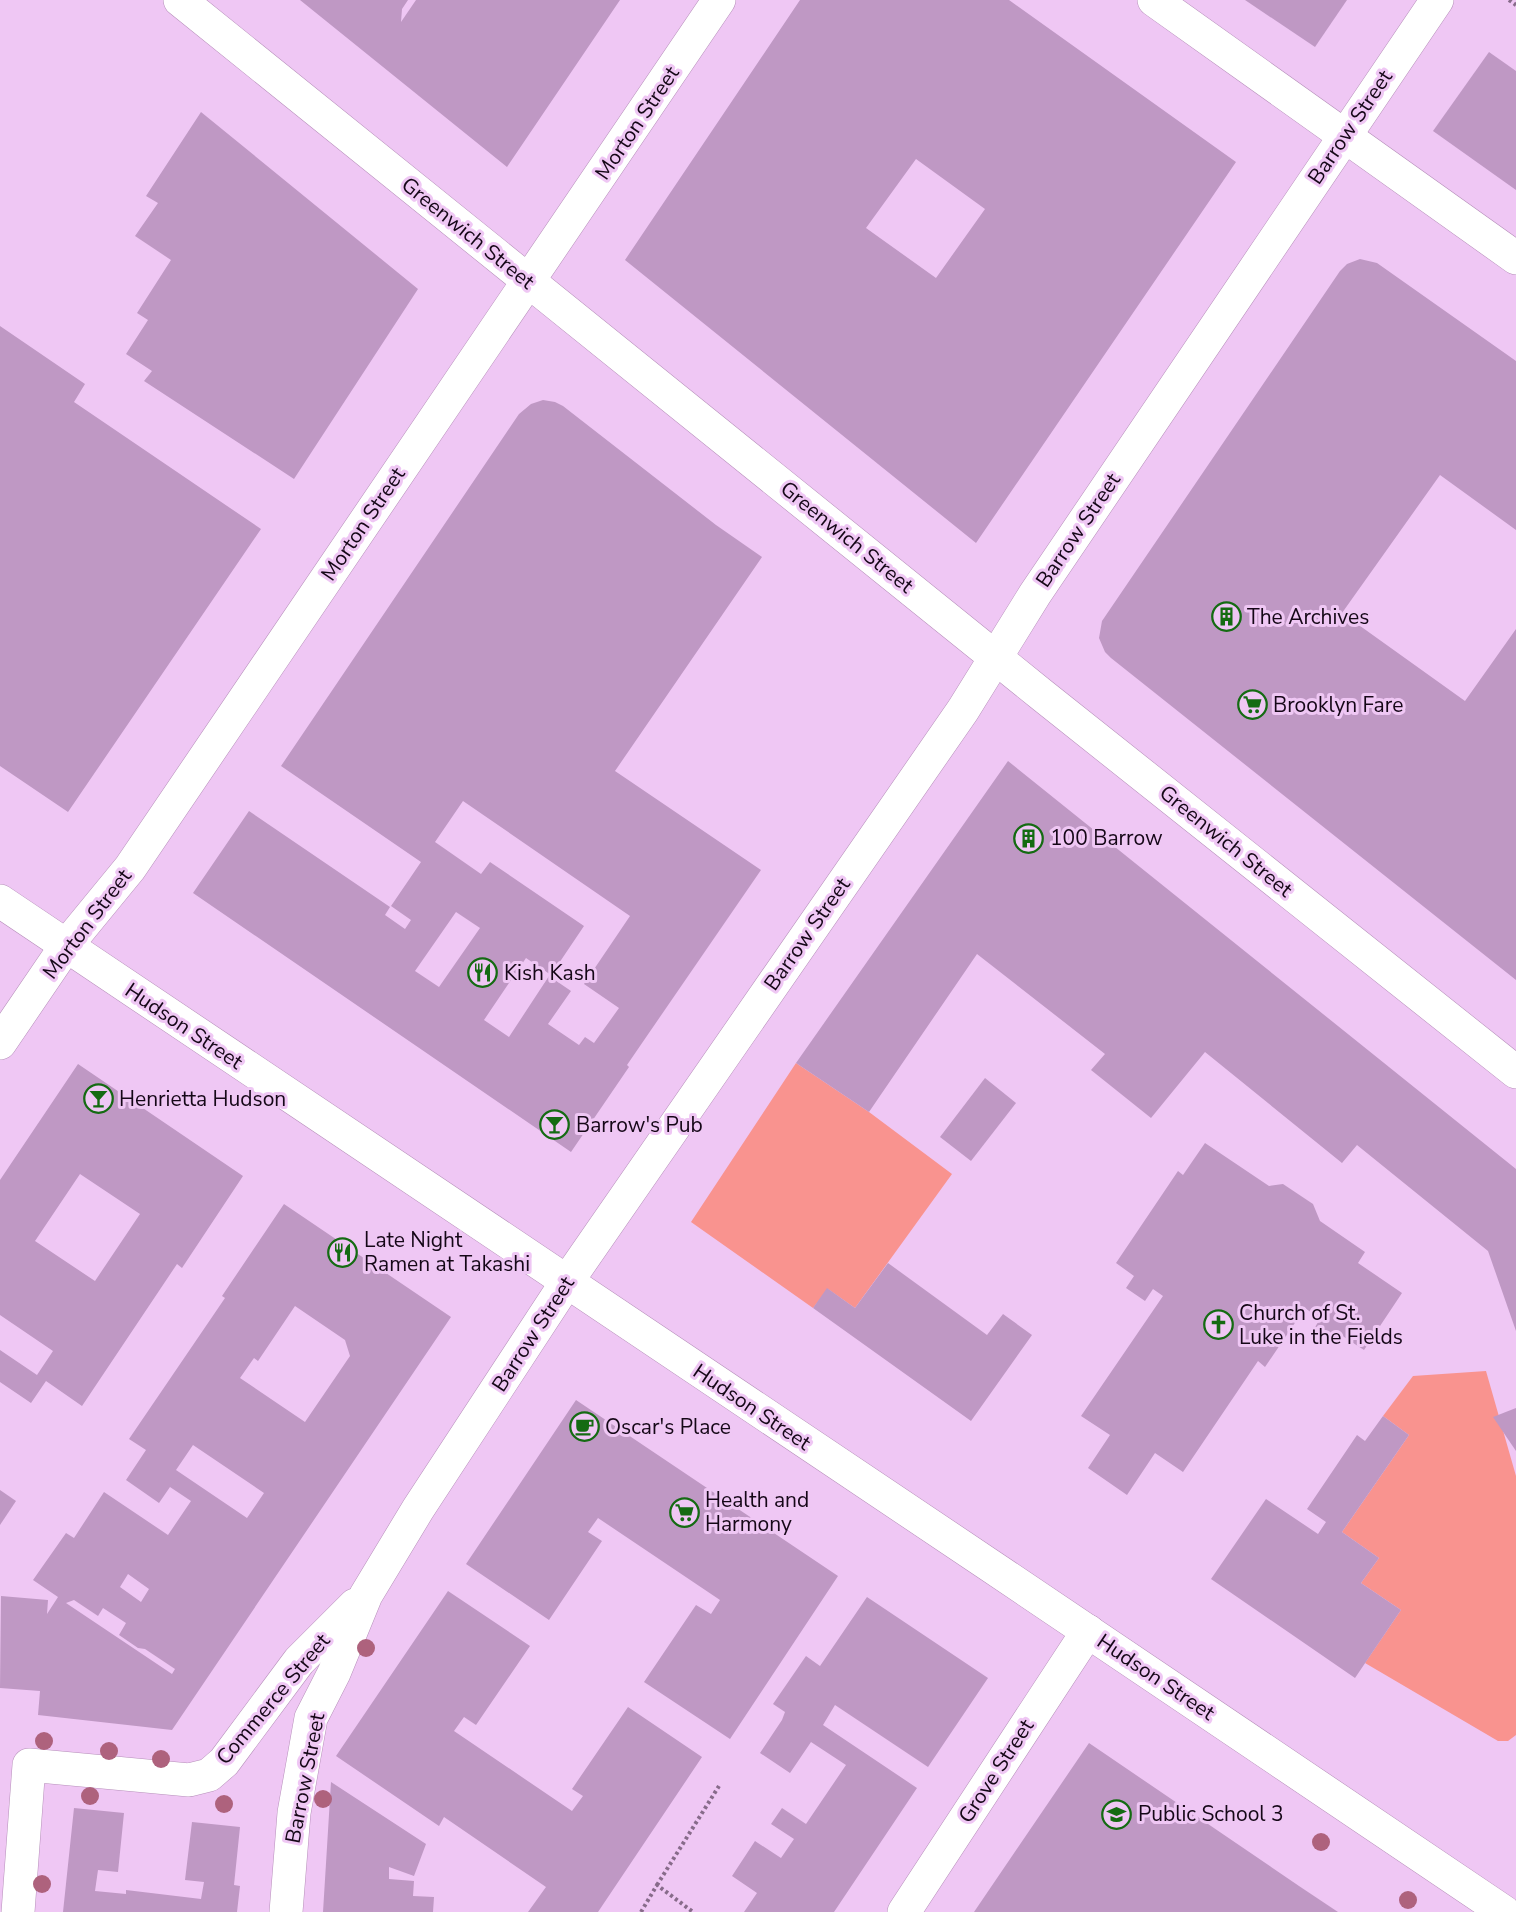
<svg xmlns="http://www.w3.org/2000/svg" width="1516" height="1912" viewBox="0 0 1516 1912" font-family="'Nunito Sans',sans-serif">
<rect width="100%" height="100%" fill="#efc7f4"/>
<!-- green -->
<g fill="#f9938f">
<path d="M796 1063 869 1112 952 1174 855 1308 828 1289 813 1308 691 1222Z"/>
<path d="M1486 1371 1516 1476V1735L1508 1741H1498L1365 1663 1401 1610 1361 1583 1379 1558 1342 1532 1409 1435 1383 1416 1413 1376Z"/>
</g>
<!-- building -->
<g fill="#bf98c4" fill-rule="evenodd">
<path d="M300 0H408L402 9 401 22 416 0H620L507 167Z"/>
<path d="M800 0H1009L1236 162 976 543 625 260ZM916 159 985 209 936 278 866 228Z"/>
<path d="M1245 0H1347L1315 47Z"/>
<path d="M1489 52 1516 71V190L1433 131Z"/>
<path d="M201 112 418 289 294 479 144 381 152 371 126 354 148 320 137 313 171 260 135 236 158 203 146 196Z"/>
<path d="M1360 259 1377 263 1516 361V530L1440 475 1342 613 1465 701 1516 629V980L1111 658 1105 652 1099 638 1102 621 1340 271 1347 264Z"/>
<path d="M0 326 85 384 74 402 261 529 68 812 0 766Z"/>
<path d="M543 400 555 402 563 406 716 525 762 557 615 771 761 870 651 1030 627 1065 629 1067 571 1152 193 893 249 811 390 907 385 915 405 929 411 920 391 906 421 862 281 766 519 414 531 404ZM463 801 630 916 584 984 619 1008 594 1043 585 1037 579 1045 548 1024 571 991 549 976 509 1037 484 1020 526 958 551 975 584 926 490 862 481 874 435 842ZM456 912 480 928 439 987 415 971Z"/>
<path d="M1008 761 1516 1169V1331L1488 1251 1357 1145 1342 1163 1205 1052 1151 1118 1091 1070 1105 1054 977 954 869 1112 796 1063Z"/>
<path d="M78 1064 243 1176 182 1268 177 1264 82 1406 46 1381 31 1403 0 1382V1350L37 1375 53 1351 0 1315V1180ZM80 1174 140 1214 95 1281 35 1241Z"/>
<path d="M985 1078 1016 1103 971 1161 940 1137Z"/>
<path d="M1205 1143 1269 1186 1283 1184 1313 1204 1320 1221 1365 1252 1358 1263 1402 1293 1364 1350 1341 1335 1333 1346 1312 1332 1320 1319 1305 1308 1265 1367 1258 1361 1183 1472 1155 1453 1127 1495 1088 1468 1110 1435 1081 1416 1163 1296 1153 1289 1145 1301 1126 1288 1134 1276 1116 1263 1178 1171 1183 1175Z"/>
<path d="M284 1204 451 1317 172 1730 38 1715 40 1691 0 1688 1 1596 48 1600 47 1614 58 1597 33 1580 66 1533 74 1538 104 1492 168 1535 191 1501 170 1487 159 1503 126 1480 146 1450 129 1439 225 1298 222 1296ZM295 1306 345 1340 350 1356 305 1422 240 1378 254 1358 258 1361ZM193 1445 264 1493 247 1518 176 1470ZM128 1574 149 1589 141 1602 120 1587ZM74 1600 98 1616 103 1608 126 1623 119 1635 138 1648 145 1649 175 1669 172 1674 66 1603Z"/>
<path d="M888 1263 987 1335 1003 1314 1032 1335 971 1421 813 1308 827 1288 855 1308Z"/>
<path d="M576 1400 838 1576 730 1739 644 1682 696 1605 711 1614 720 1600 598 1518 588 1532 602 1541 549 1620 466 1564Z"/>
<path d="M1516 1408V1451L1493 1417Z"/>
<path d="M1383 1416 1409 1435 1342 1532 1379 1558 1361 1583 1401 1610 1355 1678 1211 1579 1266 1499 1318 1534 1326 1522 1307 1509 1357 1435 1365 1441Z"/>
<path d="M0 1490 16 1501 0 1525Z"/>
<path d="M448 1591 530 1646 476 1725 464 1717 454 1731 572 1811 583 1796 572 1789 628 1707 702 1757 598 1912H528L546 1887 444 1817 439 1826 336 1756Z"/>
<path d="M867 1597 988 1678 928 1767 835 1705 823 1725 917 1788 834 1912H744L757 1893 732 1876 755 1841 781 1858 794 1839 771 1824 782 1808 806 1824 846 1765 811 1742 790 1773 760 1753 782 1720 785 1712 773 1704 806 1656 820 1666Z"/>
<path d="M1089 1743 1299 1886 1338 1912H974Z"/>
<path d="M331 1782 426 1844 414 1876 389 1867V1879L414 1881 413 1896 434 1897 433 1912H323Z"/>
<path d="M74 1808 124 1813 118 1872 98 1870 95 1891 126 1894V1890L201 1899 204 1882 185 1880 192 1822 240 1827 234 1885 240 1886 237 1912H63Z"/>
</g>
<g fill="none" stroke-linecap="round" stroke-linejoin="round">
<defs>
<g id="street">
<path d="M180 0 1042 695 1516 1072"/>
<path d="M1154 0 1516 258"/>
<path d="M0 1043 66 946 130 868 719 0"/>
<path d="M18 1912 29 1765 189 1780 209 1775 224 1762 299 1661 355 1605"/>
<path d="M286 1912 294 1813 311 1718 334 1673 366 1595 418 1509 566 1283 963 710 1035 594 1437 0"/>
<path d="M904 1912 1088 1631"/>
</g>
<path id="secondary" d="M0 901C501 1239 1004 1573 1504 1912"/>
</defs>
<!-- street casing -->
<use href="#street" stroke="#b68fba" stroke-width="34"/>
<!-- secondary casing -->
<use href="#secondary" stroke="#b68fba" stroke-width="34"/>
<!-- path -->
<g stroke="#876b8a" stroke-width="4" stroke-dasharray="3 3" stroke-linecap="butt">
<path d="M1509 0 1516 5"/>
<path d="M657 1885 719 1786"/>
<path d="M641 1912 657 1885 693 1912"/>
</g>
<!-- street -->
<use href="#street" stroke="#fff" stroke-width="33"/>
<!-- secondary -->
<use href="#secondary" stroke="#fff" stroke-width="33"/>
</g>
<!-- trees -->
<g fill="#ae627d">
<circle cx="366" cy="1648" r="9"/>
<circle cx="44" cy="1741" r="9"/>
<circle cx="109" cy="1751" r="9"/>
<circle cx="161" cy="1759" r="9"/>
<circle cx="90" cy="1796" r="9"/>
<circle cx="323" cy="1799" r="9"/>
<circle cx="224" cy="1804" r="9"/>
<circle cx="1321" cy="1842" r="9"/>
<circle cx="42" cy="1884" r="9"/>
<circle cx="1408" cy="1900" r="9"/>
</g>
<!-- icons -->
<defs>
<symbol id="building-ring" viewBox="-11 -11 22 22"><circle r="9.5" fill="#efc7f4" stroke="#146b12" stroke-width="1.5"/><path d="M-4-6H4V6H1V3H-1V6H-4ZM-2.5-4.3h1.7v1.8h-1.7ZM.8-4.3h1.7v1.8H.8ZM-2.5-1h1.7V.8h-1.7ZM.8-1h1.7V.8H.8Z" fill="#146b12"/></symbol>
<symbol id="supermarket-ring" viewBox="-11 -11 22 22"><circle r="9.5" fill="#efc7f4" stroke="#146b12" stroke-width="1.5"/><path d="M-6-5.5h2.5l.6 2H6L4.5 2H-2.5L-4.4-4H-6ZM-1.5 3.2a1.3 1.3 0 1 0 .1 0ZM3 3.2a1.3 1.3 0 1 0 .1 0Z" fill="#146b12"/></symbol>
<symbol id="restaurant-ring" viewBox="-11 -11 22 22"><circle r="9.5" fill="#efc7f4" stroke="#146b12" stroke-width="1.5"/><path d="M-5-6h1v4h1v-4h1v4h1v-4h1v5L-1.5 .5V6h-2V.5L-5-1ZM5-6V6H3V1.5H1.5Q1.5-4 5-6Z" fill="#146b12"/></symbol>
<symbol id="bar-ring" viewBox="-11 -11 22 22"><circle r="9.5" fill="#efc7f4" stroke="#146b12" stroke-width="1.5"/><path d="M-6-5H6L.8 .8V4.5H3.5V6h-7V4.5H-.8V.8Z" fill="#146b12"/></symbol>
<symbol id="church-ring" viewBox="-11 -11 22 22"><circle r="9.5" fill="#efc7f4" stroke="#146b12" stroke-width="1.5"/><path d="M-1.2-6h2.4v3.5h3.3v2.4h-3.3V6h-2.4V-.1h-3.3v-2.4h3.3Z" fill="#146b12"/></symbol>
<symbol id="cafe-ring" viewBox="-11 -11 22 22"><circle r="9.5" fill="#efc7f4" stroke="#146b12" stroke-width="1.5"/><path d="M-5.5-4.5H6V0H3Q3 3.5 0 3.5H-2.5Q-5.5 3.5-5.5 0ZM3-3.2v2h1.7v-2ZM-6 4.5H4V6H-6Z" fill="#146b12"/></symbol>
<symbol id="school-ring" viewBox="-11 -11 22 22"><circle r="9.5" fill="#efc7f4" stroke="#146b12" stroke-width="1.5"/><path d="M0-5L7-2L0 1L-7-2ZM-4 1L0 2.5L4 1V4Q0 6-4 4Z" fill="#146b12"/></symbol>
</defs>
<g fill-rule="evenodd">
<use href="#building-ring" x="1210" y="600" width="33" height="33"/>
<use href="#supermarket-ring" x="1236" y="688" width="33" height="33"/>
<use href="#building-ring" x="1012" y="822" width="33" height="33"/>
<use href="#restaurant-ring" x="466" y="956" width="33" height="33"/>
<use href="#bar-ring" x="82" y="1082" width="33" height="33"/>
<use href="#bar-ring" x="538" y="1108" width="33" height="33"/>
<use href="#restaurant-ring" x="326" y="1236" width="33" height="33"/>
<use href="#church-ring" x="1202" y="1308" width="33" height="33"/>
<use href="#cafe-ring" x="568" y="1410" width="33" height="33"/>
<use href="#supermarket-ring" x="668" y="1496" width="33" height="33"/>
<use href="#school-ring" x="1100" y="1798" width="33" height="33"/>
</g>
<g text-anchor="middle" stroke-width="6" stroke-linejoin="round" paint-order="stroke">
<!-- street labels -->
<g font-size="21" fill="#150717" stroke="#efc7f4">
<text transform="translate(637 123) rotate(-56)" y="7">Morton Street</text>
<text transform="translate(1350 127) rotate(-56)" y="7">Barrow Street</text>
<text transform="translate(468 233) rotate(39)" y="7">Greenwich Street</text>
<text transform="translate(363 524) rotate(-56)" y="7">Morton Street</text>
<text transform="translate(1078 530) rotate(-56)" y="7">Barrow Street</text>
<text transform="translate(847 537) rotate(39)" y="7">Greenwich Street</text>
<text transform="translate(1226 841) rotate(39)" y="7">Greenwich Street</text>
<text transform="translate(87 924) rotate(-53)" y="7">Morton Street</text>
<text transform="translate(807 934) rotate(-55)" y="7">Barrow Street</text>
<text transform="translate(184 1026) rotate(34)" y="7">Hudson Street</text>
<text transform="translate(533 1334) rotate(-57)" y="7">Barrow Street</text>
<text transform="translate(752 1407) rotate(34)" y="7">Hudson Street</text>
<text transform="translate(1156 1677) rotate(34)" y="7">Hudson Street</text>
<text transform="translate(273 1699) rotate(-50)" y="7">Commerce Street</text>
<text transform="translate(996 1771) rotate(-57)" y="7">Grove Street</text>
<text transform="translate(305 1778) rotate(-79)" y="7">Barrow Street</text>
</g>
<!-- poi labels -->
<g font-size="21" fill="#150717" stroke="#efc7f4" text-anchor="start">
<text x="1247" y="624">The Archives</text>
<text x="1273" y="712">Brooklyn Fare</text>
<text x="1050" y="845">100 Barrow</text>
<text x="504" y="980">Kish Kash</text>
<text x="119" y="1106">Henrietta Hudson</text>
<text x="576" y="1132">Barrow's Pub</text>
<text x="364" y="1247">Late Night<tspan x="364" dy="24">Ramen at Takashi</tspan></text>
<text x="1239" y="1320">Church of St.<tspan x="1239" dy="24">Luke in the Fields</tspan></text>
<text x="605" y="1434">Oscar's Place</text>
<text x="705" y="1507">Health and<tspan x="705" dy="24">Harmony</tspan></text>
<text x="1138" y="1821">Public School 3</text>
</g>
</g>
</svg>
